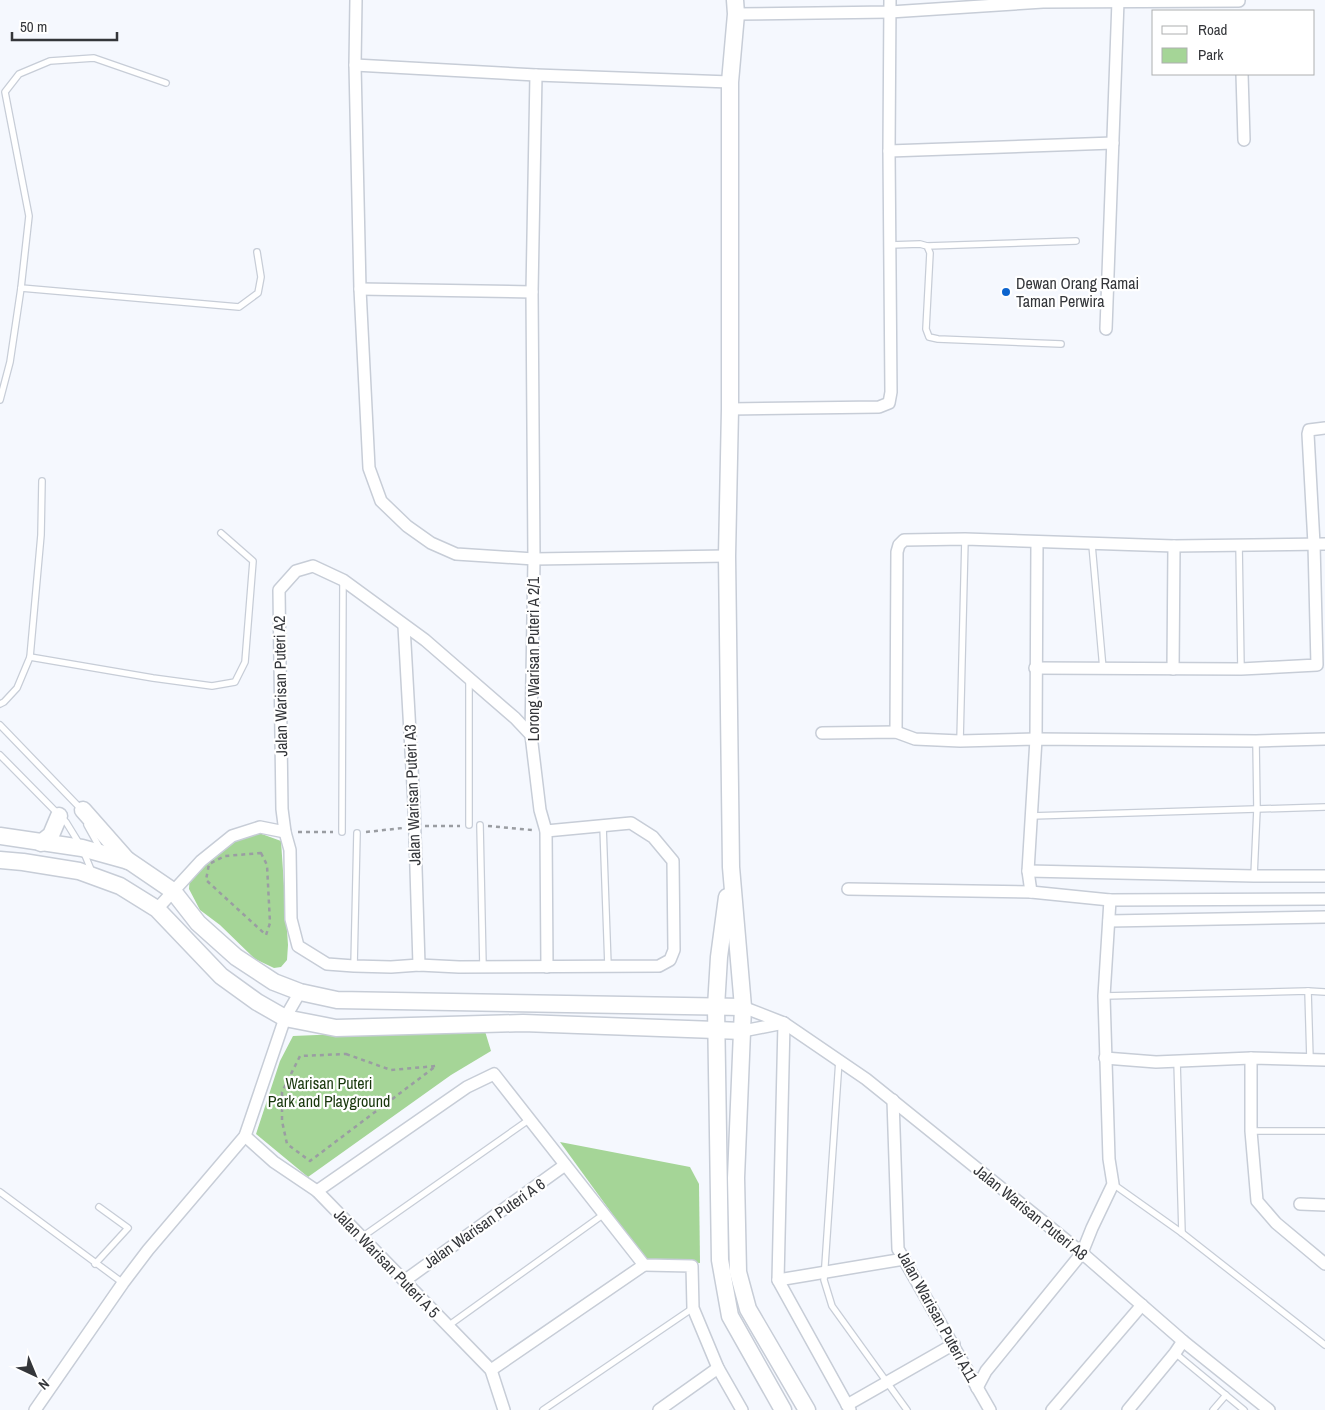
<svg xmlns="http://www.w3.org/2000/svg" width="1325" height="1410" viewBox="0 0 1325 1410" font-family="'Archivo Narrow',sans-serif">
<rect width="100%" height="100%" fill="#f5f8fe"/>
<!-- green -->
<g fill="#a5d597">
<path d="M259 833 281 841 288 945 287 960 281 967 274 968 255 959 220 925 200 910 189 889 190 874 228 842Z"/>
<path d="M484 1028 491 1051 451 1075 308 1177 256 1134 280 1061 293 1036Z"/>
<path d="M560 1142 690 1167 699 1184 700 1263 645 1259Z"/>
</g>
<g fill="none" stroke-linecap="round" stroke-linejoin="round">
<defs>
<g id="lane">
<path d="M890 245 920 244 927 246 930 253 926 329 929 337 938 339 1061 344"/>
<path d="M927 246 1076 241"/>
<path d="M21 288 239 307 258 293 261 277 257 252"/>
<path d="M0 400 10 362 21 288 29 216 5 92 19 74 50 61 94 58 166 83"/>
<path d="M1239 544 1241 669"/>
<path d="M1092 545 1103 669"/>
<path d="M30 657 153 678 212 686 235 682 245 662 253 561 221 533"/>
<path d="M469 680V825"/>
<path d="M0 704 4 702 17 688 30 657 41 535 42 481"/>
<path d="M0 725 82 810"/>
<path d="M960 741 965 539"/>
<path d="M0 755 66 822 82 848 92 872"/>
<path d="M1031 816 1325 807"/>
<path d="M87 825 101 850"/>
<path d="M480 825 483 966"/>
<path d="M603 826 608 966"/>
<path d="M342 832 343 580"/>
<path d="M1254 876 1257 809 1256 741"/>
<path d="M354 966 357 833"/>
<path d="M1308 991 1310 1059"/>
<path d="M1104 996 1308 991 1325 992"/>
<path d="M839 1060 824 1280 832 1306 907 1410"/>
<path d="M1177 1061 1182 1233"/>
<path d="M1251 1131H1325"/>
<path d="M1113 1184 1182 1233 1325 1345"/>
<path d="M0 1192 123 1283"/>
<path d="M362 1237 530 1119"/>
<path d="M95 1264 128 1228 99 1207"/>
<path d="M448 1326 604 1214"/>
<path d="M1175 1353 1244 1410"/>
<path d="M543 1410 693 1308"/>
<path d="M1213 1410 1226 1395"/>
</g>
<g id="street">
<path d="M356 0 355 65 360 289 369 468 381 501 407 526 431 543 456 554 534 559 727 556"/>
<path d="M736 14 890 12 1043 2 1239 1"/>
<path d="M355 65 536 75 730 82"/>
<path d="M1242 74 1244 140"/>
<path d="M536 75 532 292 534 559 531 735 540 810 546 831 547 967"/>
<path d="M889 151 1113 143"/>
<path d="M360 289 532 292"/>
<path d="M1106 329 1118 1"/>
<path d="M730 409 879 407 889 403 891 392 889 151 890 0"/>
<path d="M404 626 414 804 419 965"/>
<path d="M1035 668 1241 669 1317 665 1314 544 1308 434 1309 430 1325 428"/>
<path d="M1173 669 1174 546"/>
<path d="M896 732 897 552 899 545 904 540 965 539 1174 546 1325 544"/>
<path d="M822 733 896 732 915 739 960 741 1036 739 1256 741 1325 739"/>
<path d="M531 735 515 718 425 640 343 580 313 566 296 571 279 590 282 809 285 832 290 850 291 919 298 946 327 964 354 966 391 967 419 965 459 967 659 966 670 960 674 950 673 861 653 837 631 823 546 831"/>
<path d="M1028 871 1254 876H1325"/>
<path d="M848 889 1031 892 1110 900 1325 899"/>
<path d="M1031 892 1028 871 1036 739 1037 542"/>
<path d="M157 909 201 861 232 836 260 827 285 832"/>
<path d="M1109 921 1325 917"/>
<path d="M743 1007 784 1023 866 1079 1082 1253 1183 1341 1269 1410"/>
<path d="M784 1023 778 1280 850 1410"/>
<path d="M743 1031 784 1023"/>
<path d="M1105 1058 1156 1062 1251 1058 1325 1060"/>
<path d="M1251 1058V1131L1257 1201 1276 1223 1325 1264"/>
<path d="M893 1100 898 1249 990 1410"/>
<path d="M245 1136 274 1162 317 1191 491 1370 504 1410"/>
<path d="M317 1191 467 1087 494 1074 644 1265 692 1266 693 1308 718 1368 742 1410"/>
<path d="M1300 1204 1325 1205"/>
<path d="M778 1280 904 1259"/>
<path d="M404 1281 565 1165"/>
<path d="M491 1370 644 1265"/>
<path d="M977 1388 986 1371 1082 1253 1092 1228 1113 1184 1109 1159 1104 996 1110 900"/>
<path d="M847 1405 954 1344"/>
<path d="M35 1410 123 1283 148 1250 245 1136 285 1018 300 992"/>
<path d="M659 1410 718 1368"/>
<path d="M1052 1410 1142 1305"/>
<path d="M1128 1410 1175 1353 1183 1341"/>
</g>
<g id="secondary">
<path d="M735 0 736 14 730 82V409L727 556 731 867 743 1007 736 1178 738 1272 748 1309 807 1410"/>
<path d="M83 810 128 861"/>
<path d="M0 836 82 848 129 861 173 891 198 923 236 957 274 982 300 992 337 1000 743 1007"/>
<path d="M41 843 51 835 59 816"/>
<path d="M0 860 23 862 79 871 120 886 157 909 221 976 257 1002 285 1018 336 1028 523 1023 743 1031"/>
<path d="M727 897 719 957 716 1007 720 1260 730 1316 783 1410"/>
</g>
</defs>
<!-- lane casing -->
<use href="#lane" stroke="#c7cdd7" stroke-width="8"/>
<!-- street casing -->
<use href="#street" stroke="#c7cdd7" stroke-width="14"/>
<!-- secondary casing -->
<use href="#secondary" stroke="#c7cdd7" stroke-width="19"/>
<!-- path -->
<g stroke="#9a9da2" stroke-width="2.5" stroke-dasharray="4 4" stroke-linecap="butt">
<path d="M425 826H460"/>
<path d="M488 826 532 830"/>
<path d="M298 832H333"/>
<path d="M366 832 403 828"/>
<path d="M261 853 267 865 270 923 266 935 206 880 209 864 225 856Z"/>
<path d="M346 1054 391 1070 436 1066 310 1161 287 1144 282 1121V1092L300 1056Z"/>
</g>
<!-- lane -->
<use href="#lane" stroke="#fff" stroke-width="5.5"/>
<!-- street -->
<use href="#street" stroke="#fff" stroke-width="11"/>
<!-- secondary -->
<use href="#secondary" stroke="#fff" stroke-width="16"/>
</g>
<!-- markers -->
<circle fill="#0c64ce" stroke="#fff" stroke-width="2" cx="1006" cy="292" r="5"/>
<g text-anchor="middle" stroke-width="4.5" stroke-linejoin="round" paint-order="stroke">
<!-- poi labels -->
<g font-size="16" fill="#34363a" stroke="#fff" text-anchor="start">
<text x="1016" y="289">Dewan Orang Ramai<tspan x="1016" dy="18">Taman Perwira</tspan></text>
</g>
<!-- street labels -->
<g font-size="16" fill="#34363a" stroke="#fff">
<text transform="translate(533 659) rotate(-90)" y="6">Lorong Warisan Puteri A 2/1</text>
<text transform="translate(280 686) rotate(-91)" y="6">Jalan Warisan Puteri A2</text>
<text transform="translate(412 795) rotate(-92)" y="6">Jalan Warisan Puteri A3</text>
<text transform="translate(1031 1212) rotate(39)" y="6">Jalan Warisan Puteri A8</text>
<text transform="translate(484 1223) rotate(-35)" y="6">Jalan Warisan Puteri A 6</text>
<text transform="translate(387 1263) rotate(46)" y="6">Jalan Warisan Puteri A 5</text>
<text transform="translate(938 1316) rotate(61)" y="6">Jalan Warisan Puteri A11</text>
</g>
<!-- park labels -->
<g font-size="16" fill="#18370c" stroke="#fff">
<text x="329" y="1089">Warisan Puteri<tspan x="329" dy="18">Park and Playground</tspan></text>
</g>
</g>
<!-- legend -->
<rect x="1152" y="10" width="162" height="65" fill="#ffffff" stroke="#aeafb0"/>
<rect x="1162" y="26" width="25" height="8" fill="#ffffff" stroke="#aeafb0"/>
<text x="1198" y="35" font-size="15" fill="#34363a">Road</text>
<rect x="1162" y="48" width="25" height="15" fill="#a5d597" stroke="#aeafb0"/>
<text x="1198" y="60" font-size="15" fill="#34363a">Park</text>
<!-- north arrow -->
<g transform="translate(35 1375) rotate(136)" stroke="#ffffff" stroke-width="4" paint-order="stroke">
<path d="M0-4L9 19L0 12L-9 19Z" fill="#34363a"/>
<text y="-8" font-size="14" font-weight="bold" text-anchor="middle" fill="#34363a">N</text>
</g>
<!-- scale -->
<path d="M12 32v8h105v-8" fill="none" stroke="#34363a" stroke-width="2.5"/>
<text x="20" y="32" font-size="15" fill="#34363a" stroke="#ffffff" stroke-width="4" paint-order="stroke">50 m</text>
</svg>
